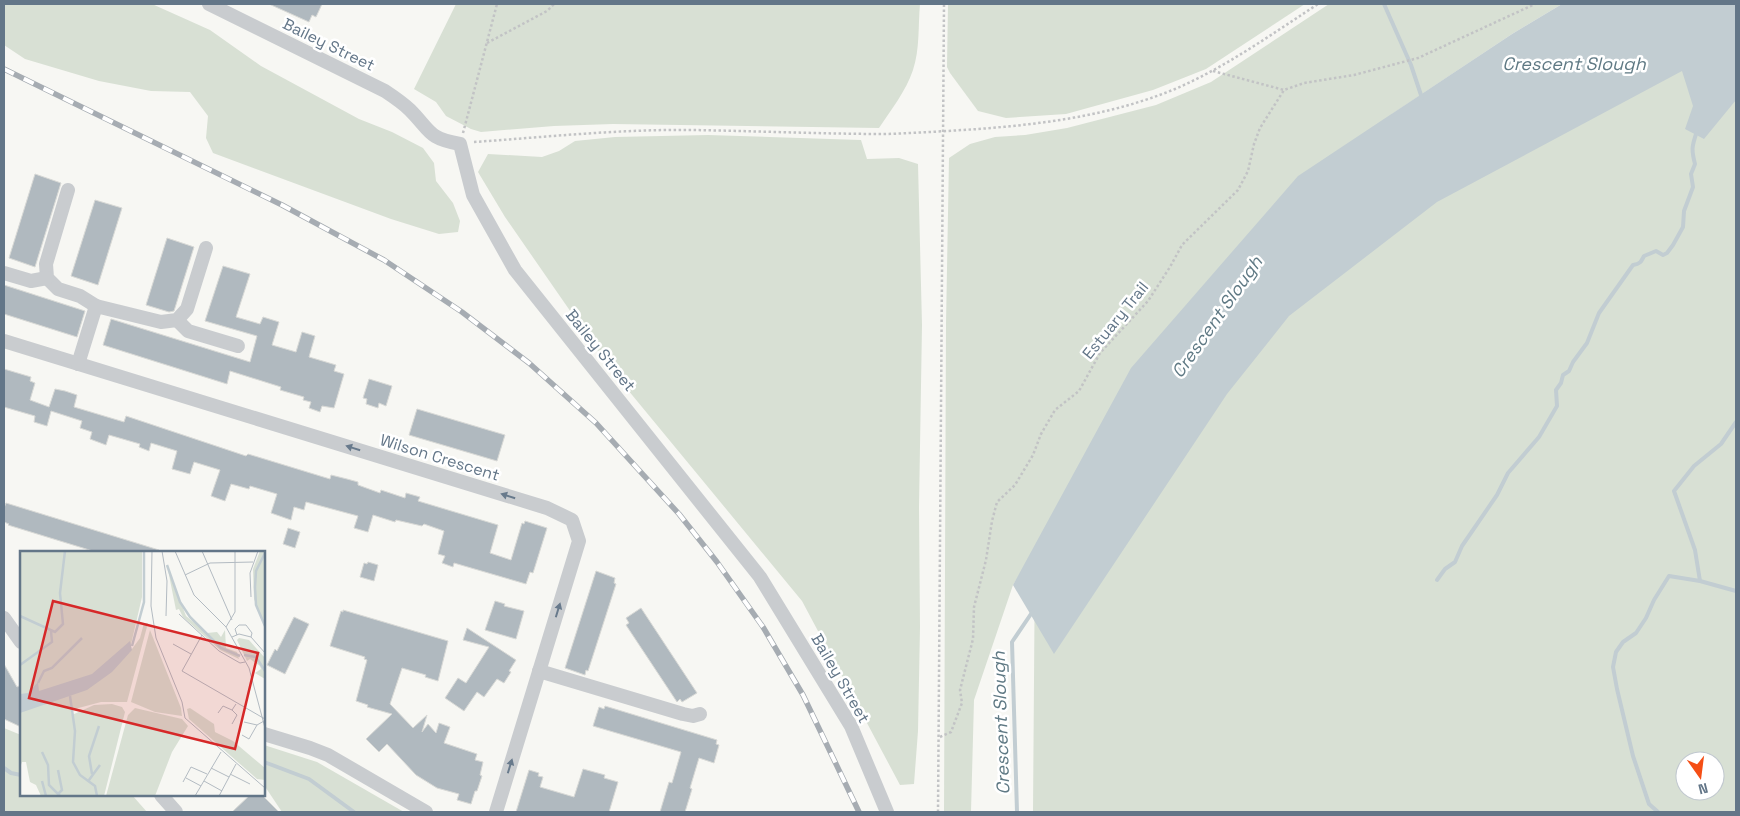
<svg xmlns="http://www.w3.org/2000/svg" width="1740" height="816" viewBox="0 0 1740 816" font-family="'Space Grotesk',sans-serif">
<rect width="100%" height="100%" fill="#f7f7f3"/>
<!-- green -->
<g fill="#d8e0d4" fill-rule="evenodd">
<path d="M4 4H152L210 30 261 66 359 119 392 132 423 148 434 163 436 181 453 203 460 221 458 232 439 234 391 219 213 153 206 138 208 116 190 92 151 91 99 81 25 59 4 45Z"/>
<path d="M456 4H920C918 26 920 49 913 70 906 91 891 110 879 128L613 124 554 126 481 132 471 129 446 116 436 102 414 89Z"/>
<path d="M948 4H1305L1206 69 1153 90 1066 114 1006 118 978 111 950 73 947 67Z"/>
<path d="M1329 4H1562L1512 34 1392 114 1736 4V812H1033L1035 549 1013 585 974 700 971 812H944L946 324 949 158 970 144 995 137 1025 135 1067 128 1156 105 1211 82ZM1685 761H1715V791H1685Z"/>
<path d="M708 135 861 140 867 159 899 158 918 164 922 325 919 507 920 627 918 731 914 784 900 785 802 601 609 367 505 217 478 172 488 154 542 157 559 151 575 141 615 137Z"/>
<path d="M4 728 21 735V795H132L147 812H4Z"/>
<path d="M264 745 317 762 404 812H282L264 785Z"/>
</g>
<!-- water -->
<path fill="#c2cdd2" d="M1562 4H1736V100L1704 139 1685 129 1693 106 1682 71 1437 202 1289 316 1227 394 1054 654 1013 585 1131 368 1298 176 1512 34Z"/>
<g fill="none" stroke-linecap="round" stroke-linejoin="round">
<!-- stream -->
<g stroke="#c2cdd2" stroke-width="4">
<path d="M1384 4 1411 65 1422 98"/>
<path d="M1437 580 1445 569 1455 562 1462 546 1497 495 1508 473 1539 437 1557 406 1556 390 1561 383 1563 375 1569 371 1573 362 1587 343 1599 313 1633 265C1640 264 1641 262 1644 256L1656 251 1663 255 1667 253 1673 245 1683 227 1684 211 1693 187 1691 174 1695 164C1691 149 1692 146 1697 131"/>
<path d="M1700 581 1695 550 1674 491 1694 466 1721 444 1736 422"/>
<path d="M264 762 309 779 354 812"/>
<path d="M4 768 11 773 21 775"/>
<path d="M1017 812 1012 642 1033 611"/>
<path d="M1658 812 1649 804 1633 756 1617 689 1613 667 1616 652 1623 642 1636 633 1646 618 1654 600 1669 576 1700 581 1736 591"/>
</g>
</g>
<!-- building -->
<g fill="#b0b9bf" stroke="#d8d9d6">
<path d="M269 4H322L316 17 312 15 309 22Z"/>
<path d="M35 174 61 183 35 267 9 258Z"/>
<path d="M95 200 122 208 98 285 71 276Z"/>
<path d="M167 238 194 247 174 311 169 312 146 305Z"/>
<path d="M223 266 250 274 236 317 260 324 263 317 279 322 272 345 296 352 302 332 315 336 309 357 336 365 334 371 344 374 334 408 322 406 320 412 309 408 311 402 303 400 304 397 280 390 281 387 230 371 227 384 103 345 111 319 250 362 257 336 205 321Z"/>
<path d="M4 285 85 311 77 337 4 314Z"/>
<path d="M4 369 31 377 30 381 35 383 30 400 49 407 55 389 65 391 77 395 74 407 124 422 126 416 246 456 248 454 330 479 331 475 347 479 358 482V485L380 493 381 490 405 498 406 493 420 497 418 501 498 525 490 553 511 560 522 523 524 524 525 521 547 528 533 573 530 572 526 584 454 563 453 567 442 563 445 556 438 554 444 531 424 524 422 526 396 520 395 522 373 515 368 532 354 528 358 516 306 502 304 510 294 507 291 520 271 513 277 494 250 486 249 489 231 484 225 501 211 496 220 470 194 462 190 474 172 469 177 451 151 443 149 451 139 447 140 444 109 435 106 445 90 439 92 432 80 428 82 421 51 411 47 426 34 422 35 416 4 407Z"/>
<path d="M369 379 392 386 386 406 379 403 378 408 366 404 367 399 363 398Z"/>
<path d="M417 409 505 435 497 461 409 435Z"/>
<path d="M6 503 159 550 158 552H96L8 525 9 524 4 522V508Z"/>
<path d="M288 528 300 532 295 548 283 544Z"/>
<path d="M368 562 378 565 374 581 360 577 364 563 367 564Z"/>
<path d="M596 571 615 578 614 583 616 584 588 671 586 670 585 675 565 668Z"/>
<path d="M495 601 505 604 504 606 524 611 516 639 485 630Z"/>
<path d="M641 608 697 693 682 702 680 699 677 702 626 625 629 623 626 618Z"/>
<path d="M343 610 448 641 438 681 425 677 426 675 402 668 390 704 413 728 427 715 422 732 428 724 436 733 439 723 450 727 444 743 477 754 475 760 483 762 480 775 482 776 477 791H475L471 804 457 800 459 794 437 788 416 775 387 744 379 752 366 739 392 714 367 707 368 705 356 701 367 660 364 659 365 657 330 646 341 611 343 612Z"/>
<path d="M294 617 309 624 285 674 267 665 275 649 277 651Z"/>
<path d="M467 628 516 660 509 671 511 672 504 683 497 679 484 697 477 692 464 711 445 698 458 678 466 683 489 647 463 640Z"/>
<path d="M4 664 17 687 21 685V727L4 719Z"/>
<path d="M605 706 717 740 716 744 719 745 714 763 699 758 690 788 692 789 685 812H660L669 782 672 783 681 752 593 726 599 707 604 709Z"/>
<path d="M583 769 605 775 604 778 618 782 609 812H516L529 770 539 773 538 776 543 777 540 787 574 797Z"/>
<path d="M250 795H262L279 812H232Z"/>
</g>
<g fill="none" stroke-linecap="round" stroke-linejoin="round">
<!-- path -->
<g stroke="#c2c3c5" stroke-width="2.5" stroke-dasharray="2.5 2.5" stroke-linecap="butt">
<path d="M487 43 547 11 554 4"/>
<path d="M1213 71 1284 90"/>
<path d="M463 133 497 4"/>
<path d="M474 142C547 137 620 129 693 130 757 131 822 134 886 134 917 133 948 131 978 129 1045 124 1112 115 1175 89 1226 67 1272 34 1318 4"/>
<path d="M940 737 951 732 962 703 960 690 973 639 974 607 986 560 992 521 997 502 1015 485 1033 455 1041 434 1055 410 1079 391 1100 353 1148 301 1170 267 1182 245 1238 190 1248 171 1254 144 1260 128 1284 90 1304 83 1354 75 1418 58 1535 4"/>
<path d="M938 812 944 4"/>
</g>
<!-- minor -->
<g stroke="#c9cccf" stroke-width="14">
<path d="M209 4 385 91C394 97 403 103 410 110 431 131 427 138 460 144L473 195 515 270 760 577 851 726 887 812"/>
<path d="M68 190 46 264 47 278 58 289 80 296 96 306"/>
<path d="M4 273 31 281 47 278"/>
<path d="M177 320 188 331 238 346"/>
<path d="M4 341 547 508 572 520 579 541 496 812"/>
<path d="M78 364 96 306 161 322 177 320 187 309 206 248"/>
<path d="M4 618 21 642"/>
<path d="M539 671 683 714 693 716 700 714"/>
<path d="M264 734 310 748 328 755 426 812"/>
<path d="M161 795 176 812"/>
</g>
<defs>
<path id="rail" d="M4 69 282 205 384 260 462 312 529 363 596 423 679 514 717 562 763 627 803 695 859 812"/>
</defs>
<!-- rail casing -->
<use href="#rail" stroke="#a6acb2" stroke-width="5.5"/>
<!-- rail -->
<use href="#rail" stroke="#fff" stroke-width="4" stroke-dasharray="11" stroke-linecap="butt"/>
</g>
<!-- one-way arrows -->
<defs><path id="oneway-solid" d="M-6-.8H1V-3.2L6.5 0L1 3.2V.8H-6Z" transform="scale(1.25)"/></defs>
<g fill="#687a8c">
<use href="#oneway-solid" transform="translate(353 448) rotate(-163)"/>
<use href="#oneway-solid" transform="translate(508 496) rotate(-163)"/>
<use href="#oneway-solid" transform="translate(558 610) rotate(-73)"/>
<use href="#oneway-solid" transform="translate(510 766) rotate(-73)"/>
</g>
<g text-anchor="middle" stroke-width="5" stroke-linejoin="round" paint-order="stroke">
<!-- street labels -->
<g font-size="16" fill="#637688" stroke="#fff">
<text transform="translate(329 44) rotate(26)" y="6">Bailey Street</text>
<text transform="translate(1115 320) rotate(-51)" y="6">Estuary Trail</text>
<text transform="translate(601 350) rotate(51)" y="6">Bailey Street</text>
<text transform="translate(440 457) rotate(17)" y="6">Wilson Crescent</text>
<text transform="translate(841 678) rotate(60)" y="6">Bailey Street</text>
</g>
<!-- water labels -->
<g font-size="18" font-style="italic" fill="#5f7984" stroke="#fff">
<text x="1574" y="70">Crescent Slough</text>
<text transform="translate(1217 317) rotate(-55)" y="6">Crescent Slough</text>
<text transform="translate(1001 723) rotate(-92)" y="6">Crescent Slough</text>
</g>
</g>
<!-- overview -->
<g transform="translate(20 551)">
<rect width="245" height="245" fill="#f7f7f3"/>
<path d="M0 0H122V46L109 102 120 87 124 72H128L107 151H81L51 159 52 164 74 154 92 153 102 156 105 161 84 245H21L16 234 10 231 6 211H2L0 217ZM240 0H245V76L234 48 233 18ZM148 19 166 65 187 82 197 81 201 86 205 79 206 97 217 101 219 108 200 99 163 66 159 58 156 59ZM130 79 161 157 162 165 135 161 111 151ZM219 87 229 89 245 107V128L235 122 241 118 240 115 230 108 227 110 217 89ZM115 157 162 168 168 175 152 201 135 245H86L108 164ZM170 157 194 173 195 181 213 190 245 217V229L237 228 169 168 167 158Z" fill="#d8e0d4"/>
<path d="M110 90 112 99 92 121 67 139 0 162V143L8 142 18 131 19 140 72 123Z" fill="#c2cdd2"/>
<path fill="none" stroke="#c2cdd2" stroke-width="2.5" d="M245 2 236 20 235 36 236 54 245 75M147 14 160 51 170 66 201 97 220 105M0 65 35 81 43 73 40 42 45 0M112 95 124 51V0M224 104 236 106 245 120M0 114 32 91 31 80M18 132 24 120 32 117 62 87M50 145 55 180 53 211 60 224 75 235 77 245M22 201 28 214 29 234 40 245M72 223 69 205 79 175M69 229 80 214M22 230 26 245M38 243 42 239 38 219"/>
<path fill="none" stroke="#b3bbc2" stroke-width="1" d="M132 0 131 55 136 87 162 151 165 167 245 237M142 0 147 30 146 65M155 0 174 44 206 76 229 117 245 177M182 0 212 69M165 24 190 12 233 11M231 46 230 22 238 0M159 63 199 100 220 112 225 111M206 76 215 61V0M182 84 162 120 245 168M212 86 219 83 231 86 232 82 226 74H219L215 78 217 84M231 86 245 102M153 93 171 103M198 162 203 155 212 159 216 153M224 171 237 174 244 170M212 173 217 164 212 159M222 184 229 188 237 174M191 217 209 226M210 223 230 233M166 227 181 235M184 230 202 240M163 231 171 216 187 223M175 245 201 201M199 245 216 213"/>
<path fill="#d62828" fill-opacity="0.15" stroke="#d62828" stroke-width="2.5" d="M33 50 238 102 215 198 9 147Z"/>
<rect width="245" height="245" fill="none" stroke="#637688" stroke-width="2.5"/>
</g>
<!-- border -->
<rect width="1740" height="816" fill="none" stroke="#637688" stroke-width="10"/>
<!-- north arrow -->
<g transform="translate(1700 776) rotate(166)"><circle r="24" fill="#ffffff" stroke="#c1c8cf"/>
<path d="M0-4L9 19L0 12L-9 19Z" fill="#f54e15"/>
<text y="-8" font-size="14" font-weight="bold" text-anchor="middle" fill="#637688">N</text>
</g>
</svg>
